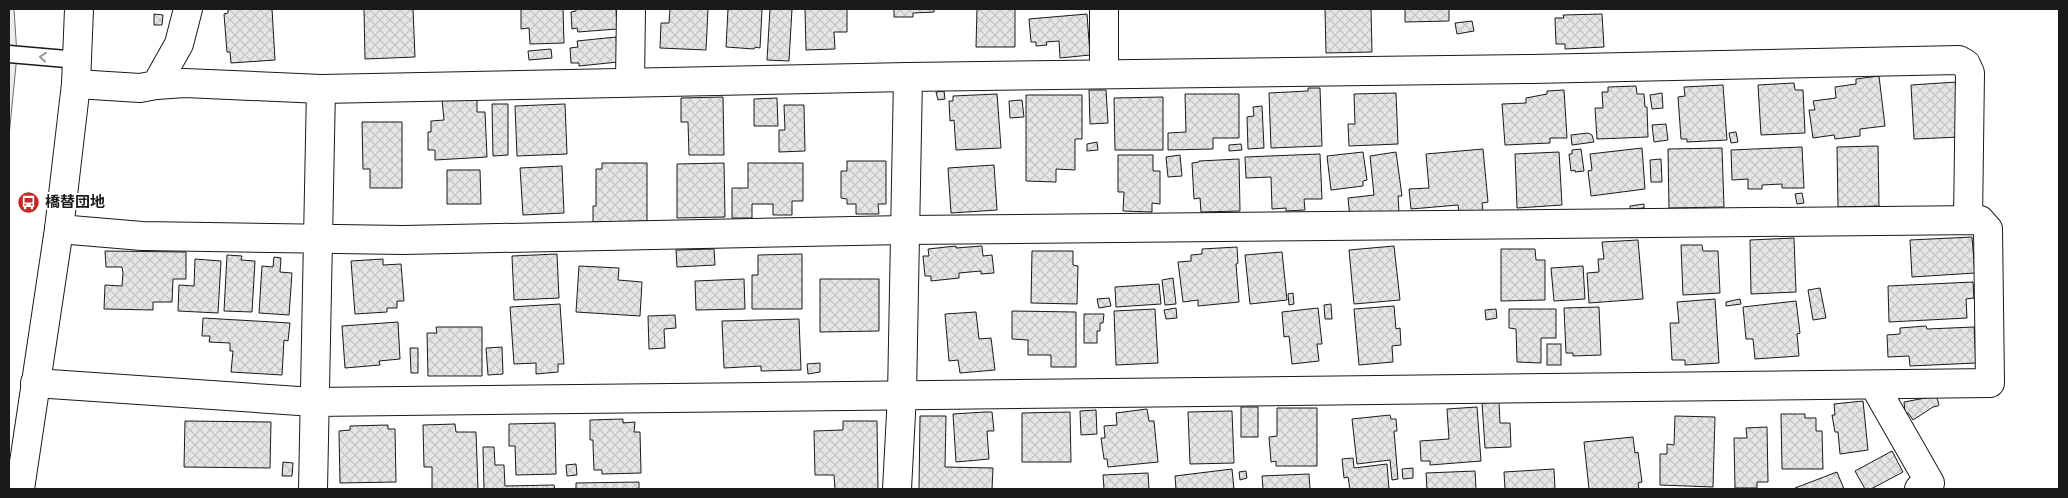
<svg xmlns="http://www.w3.org/2000/svg" width="2068" height="498" viewBox="0 0 2068 498" font-family="Mulish,'Noto Sans JP',sans-serif">
<defs>
<pattern id="building-cross-hatch" width="8" height="8" patternUnits="userSpaceOnUse" patternTransform="scale(1.25)"><rect width="8" height="8" fill="#e6e6e6"/><path d="M0 0l8 8M0 8l8-8" fill="none" stroke="#c5c5c5"/></pattern>
</defs>
<rect width="100%" height="100%" fill="#fff"/>
<!-- built -->
<path fill="#ededed" stroke="#6a6a6a" d="M9 9H14L17 55 9 136Z"/>
<!-- building -->
<g fill="url(#building-cross-hatch)" stroke="#1a1a1a">
<path d="M228 9H272L275 60 231 63 230 52H227L224 14 228 13Z"/>
<path d="M364 9H413L415 57 365 59Z"/>
<path d="M521 9H563L564 43 530 44 529 28 521 29Z"/>
<path d="M576 9H616L617 29 578 32 577 28 572 29 571 12 576 11Z"/>
<path d="M670 9H708L706 50 660 48 661 23H669Z"/>
<path d="M728 9H762L760 48 755 47 754 49 726 47Z"/>
<path d="M770 9H792L789 61 767 60Z"/>
<path d="M805 9H847V32H834L835 49 806 50Z"/>
<path d="M894 9H934V12L913 13V17H894Z"/>
<path d="M977 9H1015V47H976Z"/>
<path d="M1325 9H1371L1372 52 1326 53Z"/>
<path d="M1405 9H1449V21L1405 22Z"/>
<path d="M154 14 163 15 162 25H154Z"/>
<path d="M1087 14 1090 55 1060 58 1059 41 1046 42 1047 45 1036 46V42H1031L1029 19Z"/>
<path d="M1602 14 1604 47 1565 49V44H1556L1555 18H1564L1563 15Z"/>
<path d="M1472 21 1474 31 1457 34 1455 23Z"/>
<path d="M616 37 618 62 579 66V63H571L570 48 578 47 577 41Z"/>
<path d="M551 49 552 58 529 60 528 51Z"/>
<path d="M1879 76 1885 126 1860 129V136L1835 139 1834 135 1813 138 1809 110H1815L1813 101 1836 98 1835 87 1856 84V79Z"/>
<path d="M1957 82 1960 137 1914 139 1911 85Z"/>
<path d="M1794 83 1795 90H1803L1805 133 1761 135 1758 85Z"/>
<path d="M1723 85 1727 140 1687 142V139H1681L1678 97 1685 96 1684 87Z"/>
<path d="M1636 86 1637 94H1644L1645 107H1647L1648 137 1597 139 1595 108H1603L1602 92H1608V87Z"/>
<path d="M1308 88H1320L1322 146 1271 148 1269 93 1308 91Z"/>
<path d="M1089 90H1106L1108 123 1090 124Z"/>
<path d="M1564 90 1567 138H1550V143L1505 145 1502 104 1526 103V98L1547 94V91Z"/>
<path d="M944 91 945 99 938 100 936 92Z"/>
<path d="M1396 93 1398 144 1349 146 1348 124H1355L1354 94Z"/>
<path d="M1662 93 1663 108 1652 109 1650 95Z"/>
<path d="M997 94 1001 148 956 150 954 120 950 121 949 101H953V96Z"/>
<path d="M1185 94H1239V138H1213V149L1168 150V133L1186 132Z"/>
<path d="M1026 95H1082V139H1075V170L1056 169V182L1026 181Z"/>
<path d="M723 97 724 155H689L688 122H681V98Z"/>
<path d="M1163 97V150H1115L1114 98Z"/>
<path d="M477 98V112H485L487 157 435 160V150H428V132H431V121L444 120 442 100Z"/>
<path d="M777 98 778 126H754V99Z"/>
<path d="M1022 100 1024 117 1010 118 1009 101Z"/>
<path d="M492 104H508V155L493 156Z"/>
<path d="M565 104 567 154 517 156 515 106Z"/>
<path d="M784 105H804L805 151 779 152V130H785Z"/>
<path d="M1262 106 1264 148 1248 149 1247 117 1254 116 1253 107Z"/>
<path d="M362 122H402V188H370V169H363Z"/>
<path d="M1666 124 1668 140 1654 142 1652 125Z"/>
<path d="M1736 132 1738 142 1731 143 1729 133Z"/>
<path d="M1588 133 1592 135 1594 142 1572 145 1571 135Z"/>
<path d="M1097 142 1098 150 1087 151V144Z"/>
<path d="M1241 144 1242 150 1229 151V145Z"/>
<path d="M1878 146 1879 206 1838 207 1837 147Z"/>
<path d="M1802 147 1804 188H1782V184L1762 185V189H1748V179L1732 180 1731 150Z"/>
<path d="M1642 148 1645 189 1591 196 1588 171 1592 170 1590 154Z"/>
<path d="M1722 148 1724 207 1669 208 1668 149Z"/>
<path d="M1483 149 1488 202 1482 203 1483 211 1459 213 1458 205 1411 209 1409 189 1429 188 1426 154Z"/>
<path d="M1581 149 1584 171 1575 172V170L1571 171 1569 154H1572V150Z"/>
<path d="M1363 152 1367 180 1363 181V186L1331 190 1327 156Z"/>
<path d="M1396 152 1402 196H1398L1399 212 1350 218 1348 198 1374 195 1370 156Z"/>
<path d="M1559 152 1562 205 1517 208 1515 154Z"/>
<path d="M1320 154 1322 199H1304L1305 210 1286 211V208L1272 209 1271 177 1246 178 1245 157Z"/>
<path d="M1118 155H1153V171H1160V204L1152 203V212L1123 211 1124 192H1118Z"/>
<path d="M1180 155 1182 176 1168 177 1166 157Z"/>
<path d="M1239 159 1240 211 1201 212 1200 198 1194 199 1192 163 1199 162V161Z"/>
<path d="M1661 159 1662 182H1651L1650 160Z"/>
<path d="M847 161H886V204H878L879 214H856V204H847V199L841 198V171H847Z"/>
<path d="M602 163H647V221L593 222V206H596V169H602Z"/>
<path d="M724 163 725 217 677 218V164Z"/>
<path d="M748 163H803V201H792V215H773V204H752V218H732V188H748Z"/>
<path d="M994 165 997 210 951 213 948 168Z"/>
<path d="M562 166 564 213 523 215 520 168Z"/>
<path d="M447 170H480L481 204H447Z"/>
<path d="M1802 193 1804 203 1797 204 1795 194Z"/>
<path d="M1644 204V208L1630 209V206Z"/>
<path d="M1972 237 1975 273 1912 277 1910 240Z"/>
<path d="M1794 238 1796 292 1751 294 1750 240Z"/>
<path d="M1638 240 1643 299 1589 303 1587 273 1599 272 1598 259H1604L1602 242Z"/>
<path d="M1681 245H1702L1703 251H1718L1720 293 1683 295Z"/>
<path d="M956 246V248L982 246 983 256 992 255 994 273 981 274V271L959 273V278L931 281V276H925L923 256H929L928 249Z"/>
<path d="M1394 246 1400 300 1354 304 1349 250Z"/>
<path d="M1237 247 1238 263 1236 264 1239 302 1198 306V300L1183 302 1178 262 1191 261V255L1202 254V249Z"/>
<path d="M714 249 715 265 677 267 676 250Z"/>
<path d="M1501 249H1535L1536 260H1545V300L1501 301Z"/>
<path d="M105 251 186 252V279H173L172 302H153V310L104 309 105 285 122 286 123 273 122 267H106Z"/>
<path d="M1032 251H1073V265L1078 266 1077 304 1031 303Z"/>
<path d="M1282 252 1287 300 1250 304 1245 255Z"/>
<path d="M557 254 559 298 514 300 512 256Z"/>
<path d="M802 254V309H752V275H758V255Z"/>
<path d="M227 255 242 256 241 260 255 261 252 312 224 311Z"/>
<path d="M274 257 281 258 280 272 292 273 289 315 259 313 262 266 273 267Z"/>
<path d="M195 259 221 261 218 313 178 311 179 285 194 286Z"/>
<path d="M383 259V265L401 264 404 301H397V308H387V312L355 314 351 261Z"/>
<path d="M579 266 619 268 618 280 642 282 640 316 576 312Z"/>
<path d="M1583 266 1585 299 1554 301 1551 268Z"/>
<path d="M1173 278 1176 304 1165 305 1162 280Z"/>
<path d="M744 279 745 309 696 310 695 281Z"/>
<path d="M820 279H879V331L820 332Z"/>
<path d="M1973 282 1974 298 1966 299 1967 318 1889 322 1888 286Z"/>
<path d="M1159 284 1161 304 1116 307 1115 287Z"/>
<path d="M1820 288 1826 318 1813 320 1808 290Z"/>
<path d="M1293 293 1294 304 1289 305 1288 294Z"/>
<path d="M1109 298 1111 306 1099 308 1097 299Z"/>
<path d="M1715 299 1719 363 1685 365V360H1672L1670 323H1679L1677 302Z"/>
<path d="M1740 299 1741 304 1726 306V302Z"/>
<path d="M1796 301 1800 333 1797 334 1799 356 1755 359 1753 339H1746L1743 307Z"/>
<path d="M560 304 564 364H558V372L536 374V363L514 364 510 307Z"/>
<path d="M1331 304 1332 319H1325L1324 305Z"/>
<path d="M1394 306 1396 329 1400 328 1401 345 1392 346 1393 362 1359 365 1354 309Z"/>
<path d="M1599 307 1601 355 1573 356V353H1566L1564 308Z"/>
<path d="M1176 308 1177 318 1166 319 1164 310Z"/>
<path d="M1318 308 1322 344H1317L1319 361 1292 364 1289 336 1284 337 1282 312Z"/>
<path d="M1155 309 1158 363 1116 365 1114 311Z"/>
<path d="M1496 309 1497 318 1486 320 1485 310Z"/>
<path d="M1509 309H1556V338H1541V363L1517 362 1516 329 1509 328Z"/>
<path d="M1012 311 1076 312V367H1051V355H1028V340L1012 339Z"/>
<path d="M976 312 979 339 991 338 995 370 960 373 958 360 949 361 945 314Z"/>
<path d="M1084 314H1104L1103 323H1100V331H1097V343H1084Z"/>
<path d="M675 315 676 328 664 329 665 348 649 349 648 316Z"/>
<path d="M203 318 290 323 288 341 284 340 282 375 231 372 233 351H230V343L209 342 210 336H202Z"/>
<path d="M799 319 801 370 761 371V366L724 368 722 321Z"/>
<path d="M398 322 400 359 379 361 380 365 345 368 342 326Z"/>
<path d="M1926 326 1927 329 1974 327 1976 363 1910 366 1909 356 1888 357 1887 335 1900 334V328Z"/>
<path d="M436 327H482V376H428L427 333H437Z"/>
<rect x="1547" y="344" width="14" height="21"/>
<path d="M502 347 503 374 488 375 486 348Z"/>
<path d="M410 348H418V373H411Z"/>
<path d="M820 363V372L808 374 807 364Z"/>
<path d="M1936 396 1939 404 1938 406 1933 407 1913 420 1909 414 1905 412 1904 402Z"/>
<path d="M1863 401 1868 450 1840 454 1838 432H1835L1832 415H1835L1834 404Z"/>
<path d="M1499 402 1500 423H1510L1511 447 1485 448 1482 403Z"/>
<rect x="1241" y="407" width="17" height="30"/>
<path d="M1477 407 1481 461 1430 465V461H1421L1420 441 1449 439 1447 409Z"/>
<path d="M1277 408H1317V466H1276V461L1271 462 1269 437 1277 436Z"/>
<path d="M1147 409 1149 421H1154L1158 462 1108 467 1107 459H1104L1101 438H1105L1104 426 1117 425 1116 413Z"/>
<path d="M1096 410 1097 434 1081 435 1080 411Z"/>
<path d="M1232 411 1234 463 1190 464 1188 412Z"/>
<path d="M985 412H992L994 431H987L989 459 956 462 953 414Z"/>
<path d="M1070 412 1071 462H1022V413Z"/>
<path d="M1781 414H1805V418H1816V431H1822L1823 469H1782Z"/>
<path d="M1390 415 1391 419H1396L1397 431H1394L1398 479 1392 480 1390 460 1357 464 1352 419Z"/>
<path d="M920 416H946L945 467 993 468 992 489H919Z"/>
<path d="M1675 416 1715 417 1713 487 1660 485V454H1667V444L1674 445Z"/>
<path d="M623 419V423L635 422 634 432H640L641 473 602 474V470H594L593 444V440H590V420Z"/>
<path d="M185 421 271 422 270 468 184 467Z"/>
<path d="M843 421H877L878 489H835L834 475H815L814 431 843 430Z"/>
<path d="M555 423 556 474 516 475 515 446H509V424Z"/>
<path d="M455 424 456 432H476L478 489H432V467H424L423 425Z"/>
<path d="M388 425V429H395L396 482 340 483 339 431 350 430V426Z"/>
<path d="M1767 427 1768 482H1757V488H1735L1734 438H1747L1746 428Z"/>
<path d="M1633 437 1635 453 1638 452 1642 482 1638 483 1639 489H1589L1584 442Z"/>
<path d="M483 447H494L495 465H504L505 486 554 485 555 489H484Z"/>
<path d="M1892 451 1903 472 1871 489H1865L1855 471Z"/>
<path d="M1353 458 1354 468 1387 464 1389 489H1350L1348 477 1344 478 1342 459Z"/>
<path d="M283 462 293 463 292 476H282Z"/>
<path d="M576 464 577 475 567 476 566 465Z"/>
<path d="M1413 468V478L1403 479 1402 469Z"/>
<path d="M1232 469 1234 489H1176L1175 476Z"/>
<path d="M1554 469 1555 489H1505L1504 472Z"/>
<path d="M1246 471 1247 478 1240 480 1239 472Z"/>
<path d="M1475 471 1476 489H1427L1426 473Z"/>
<path d="M1837 472 1844 489H1796L1795 488Z"/>
<path d="M1148 473 1149 489H1104L1103 475Z"/>
<path d="M1309 474 1310 489H1263L1262 476Z"/>
<path d="M639 482V489H576V483Z"/>
</g>
<g fill="none" stroke-linecap="round" stroke-linejoin="round">
<defs>
<path id="service" d="M9 54 78 60"/>
<g id="minor">
<path d="M1104 9V74"/>
<path d="M630 82 631 9"/>
<path d="M76 84 140 88 156 85 179 44 188 9"/>
<path d="M156 85 185 83 321 89 908 77 1532 69 1959 60 1966 64 1970 73 1968 220"/>
<path d="M35 383 314 402 1990 383 1988 229 1980 220 905 230 403 240 142 236 59 229"/>
<path d="M1874 385 1930 483 1919 489"/>
<path d="M313 489 321 89"/>
<path d="M897 489 902 395 908 77"/>
</g>
<path id="tertiary" d="M20 489 59 229 76 84 79 9"/>
</defs>
<!-- service casing -->
<use href="#service" stroke="#1a1a1a" stroke-width="19"/>
<!-- minor casing -->
<use href="#minor" stroke="#1a1a1a" stroke-width="30"/>
<!-- tertiary casing -->
<use href="#tertiary" stroke="#1a1a1a" stroke-width="30"/>
<!-- service -->
<use href="#service" stroke="#fff" stroke-width="16"/>
<!-- minor -->
<use href="#minor" stroke="#fff" stroke-width="28"/>
<!-- tertiary -->
<use href="#tertiary" stroke="#fff" stroke-width="28"/>
</g>
<!-- one-way arrows -->
<defs><path id="oneway-chevron" d="M-2-3.5L2.5 0L-2 3.5" fill="none" stroke-width="1.6" stroke-linecap="round" stroke-linejoin="round" transform="scale(1.25)"/></defs>
<use stroke="#989898" href="#oneway-chevron" transform="translate(43 57) rotate(-175)"/>
<!-- icons -->
<defs>
<symbol id="bus-disc" viewBox="-11 -11 22 22"><circle r="9.5" fill="#c62828" stroke="#fff"/><path d="M-5-6H5V4H4V6H2V4H-2V6H-4V4H-5ZM-3.5-4V0h7V-4ZM-3.5 1.2v1.5H-2V1.2ZM2 1.2v1.5H3.5V1.2Z" fill="#fff"/></symbol>
</defs>
<g fill-rule="evenodd">
<use href="#bus-disc" x="16" y="190" width="25" height="25"/>
</g>
<g text-anchor="middle" stroke-width="4" stroke-linejoin="round" paint-order="stroke">
<!-- poi labels -->
<g font-size="15" font-weight="bold" fill="#1a1a1a" stroke="#fff" text-anchor="start">
<text x="45" y="207">橋替団地</text>
</g>
</g>
<!-- border -->
<rect width="2068" height="498" fill="none" stroke="#1a1a1a" stroke-width="20"/>
</svg>
